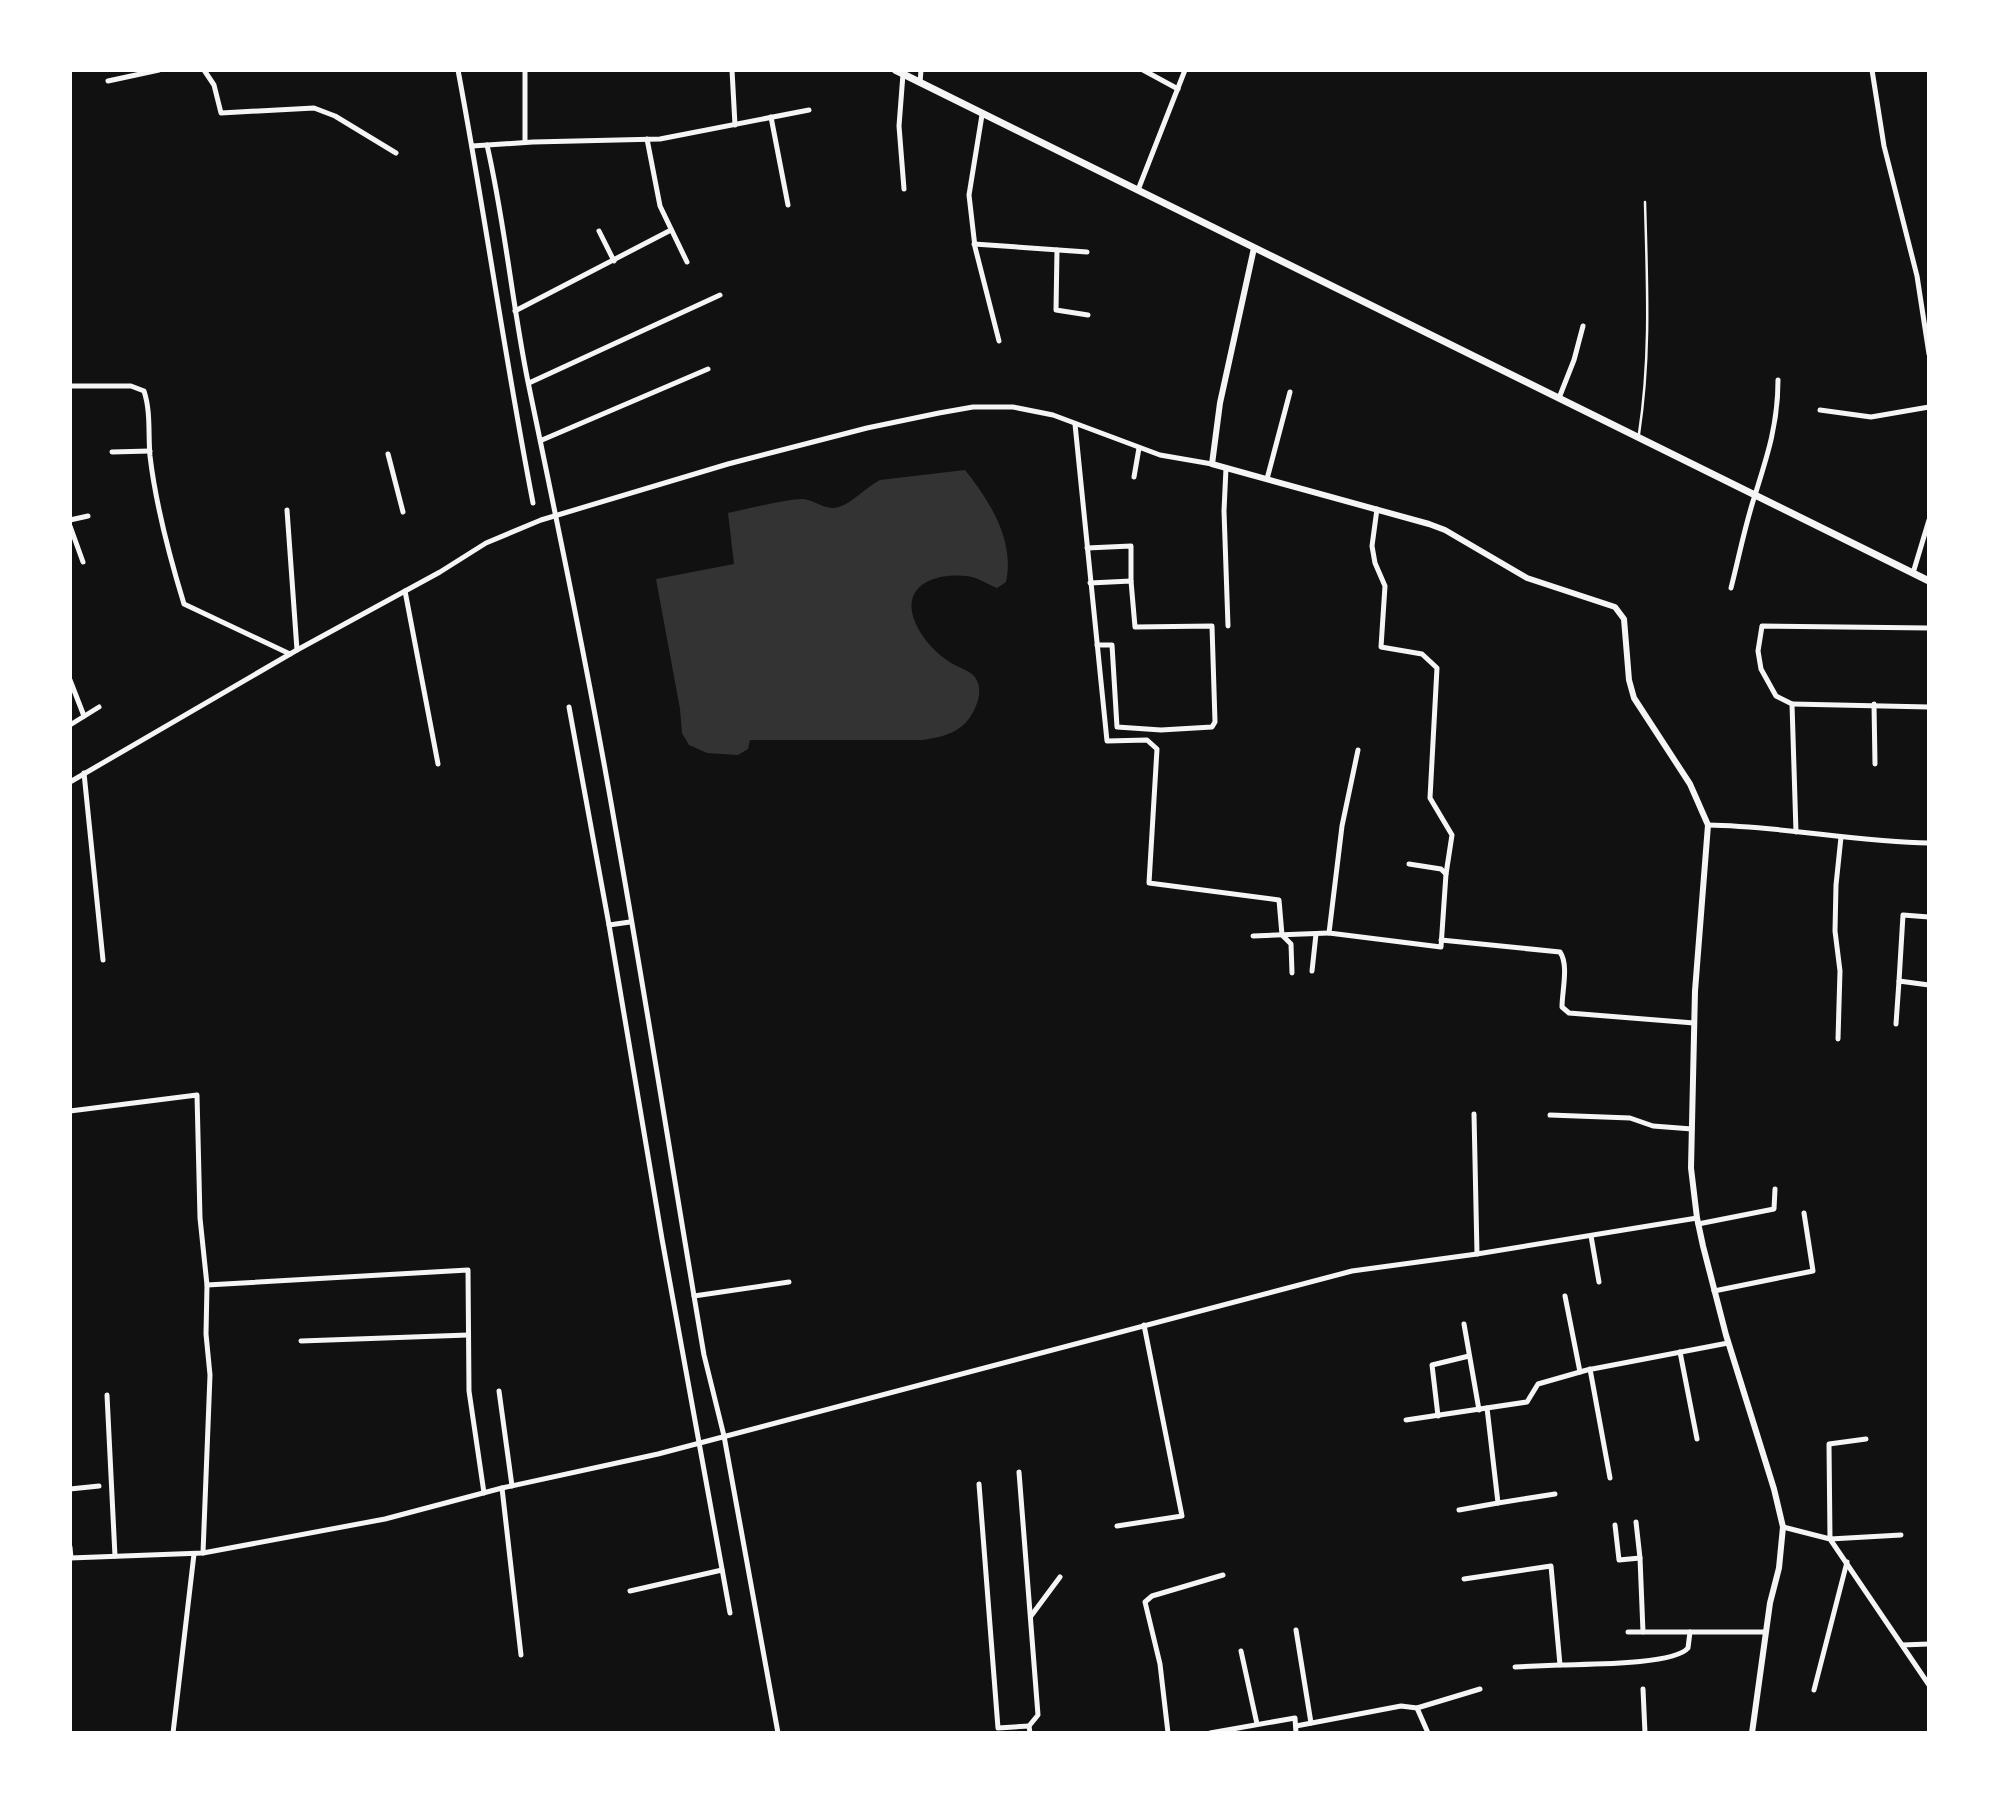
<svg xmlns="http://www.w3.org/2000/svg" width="1999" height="1803" viewBox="0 0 1999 1803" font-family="Montserrat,sans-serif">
<rect width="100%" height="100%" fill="#111"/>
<!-- water -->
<path fill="#333" d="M965 470C990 501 1015 541 1006 582L997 588C987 584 977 577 967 576 930 572 896 589 919 630 926 642 936 653 948 661 955 666 965 669 972 674 984 685 979 702 972 714 961 733 943 737 922 740H750L748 749 738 755 707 753 689 745 682 733 680 709 656 579 734 564 728 513C743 510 791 498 803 499 817 501 825 511 839 507 854 502 866 487 880 480Z"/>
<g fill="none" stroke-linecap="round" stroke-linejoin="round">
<!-- service -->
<path stroke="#f5f5f5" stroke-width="2.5" d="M1639 434C1651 355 1647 282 1645 202"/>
<!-- minor -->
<g stroke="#f5f5f5" stroke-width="5">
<path d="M204 70 214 85 221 113 314 108 335 116 396 153"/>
<path d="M458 70C485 214 505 359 533 503"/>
<path d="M732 70 735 125"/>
<path d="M1143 70 1178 89"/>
<path d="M1872 70 1884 146 1917 276 1929 354"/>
<path d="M903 74 899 126 904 189"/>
<path d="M108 81 159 70"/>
<path d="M920 83 921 70"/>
<path d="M982 115 969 195 975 247 999 341"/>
<path d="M771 117 788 205"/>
<path d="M647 139 660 206 687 262"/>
<path d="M525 142V70"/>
<path d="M487 145C505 223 512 303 528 382 559 531 590 680 616 831 647 1005 674 1180 704 1355L724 1436 778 1733"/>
<path d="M472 146 533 142 660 139 809 110"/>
<path d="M1138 190 1185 70"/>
<path d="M599 231 614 261"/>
<path d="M974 244 1087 252"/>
<path d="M1057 250 1056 310 1088 315"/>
<path d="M515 311 671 230"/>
<path d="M529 383 720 295"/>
<path d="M70 386H131L144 391C151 412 148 435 150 456 156 507 169 555 184 604L290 654"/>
<path d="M1559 398 1574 360 1583 326"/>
<path d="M1820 410 1871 417 1929 407"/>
<path d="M1075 424 1107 741 1147 740 1157 749 1149 883 1279 900 1282 935 1291 944 1292 973"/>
<path d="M542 440 708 369"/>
<path d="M112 452 150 451"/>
<path d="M388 454 403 512"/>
<path d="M1226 468 1224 511 1228 626"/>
<path d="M1134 477 1139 448"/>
<path d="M1267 479 1290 392"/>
<path d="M1377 509 1372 546 1375 563 1385 586 1381 647 1422 654 1437 668 1430 798 1452 835 1446 874"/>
<path d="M287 510 297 650"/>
<path d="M70 520 88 516"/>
<path d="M70 526 83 562"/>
<path d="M1087 548 1131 546V581"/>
<path d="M1913 573 1929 520"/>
<path d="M1090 583 1131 581 1135 627 1212 626 1215 722 1212 727 1161 730 1117 727 1112 645H1097"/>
<path d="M1731 588C1739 557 1745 525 1755 495 1768 454 1778 423 1778 380"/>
<path d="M405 591 438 764"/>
<path d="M70 680 84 716"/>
<path d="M1792 704 1929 707"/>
<path d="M1874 704 1875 764"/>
<path d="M569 707 609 925"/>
<path d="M70 725 99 707"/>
<path d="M1358 750 1342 826 1329 933 1441 947 1446 874 1441 869 1409 864"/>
<path d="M84 773 103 960"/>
<path d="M70 782 297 650 440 572 486 543 541 520 728 464 867 428 939 413 973 407H1013L1053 415 1160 455 1212 464"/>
<path d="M1708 825C1782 826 1855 842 1929 843"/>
<path d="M1796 832 1792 704 1776 696 1761 669 1758 651 1762 626 1929 628"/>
<path d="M630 922 609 925 662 1239 730 1613"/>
<path d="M1253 936 1329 933"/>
<path d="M1441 940 1560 952C1569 965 1562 991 1562 1007L1569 1013 1694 1023"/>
<path d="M1312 971 1316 934"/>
<path d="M1899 981 1903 915 1929 917"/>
<path d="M1896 1024 1899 981 1929 985"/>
<path d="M1838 1039 1840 971 1835 931 1836 885 1841 837"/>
<path d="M70 1111 197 1095 200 1218 207 1285 468 1270 469 1391 484 1493"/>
<path d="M1474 1114 1477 1254"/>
<path d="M1550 1115 1630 1118 1653 1126 1692 1129"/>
<path d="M1698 1224 1774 1209 1775 1189"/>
<path d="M1591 1236 1599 1282"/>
<path d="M1714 1291 1813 1271 1804 1213"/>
<path d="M694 1296 789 1282"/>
<path d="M1565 1296 1580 1372"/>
<path d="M1464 1324 1479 1410"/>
<path d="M301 1341 468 1335"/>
<path d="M1680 1352 1697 1439"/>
<path d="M1590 1369 1610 1478"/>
<path d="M499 1391 512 1486"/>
<path d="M107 1395 115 1556"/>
<path d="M1487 1408 1498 1503 1555 1494"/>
<path d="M1438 1416 1432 1365 1469 1356"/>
<path d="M1406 1420 1527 1402 1538 1384 1587 1370 1728 1343"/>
<path d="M1866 1439 1829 1444 1830 1539 1901 1535"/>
<path d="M1019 1472 1038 1715 1029 1726 1030 1733"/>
<path d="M979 1484 998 1728 1029 1726"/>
<path d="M502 1488 521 1655"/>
<path d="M70 1489 99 1486"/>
<path d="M1459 1510 1498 1503"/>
<path d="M1636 1522 1640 1558"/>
<path d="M1615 1525 1619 1560 1640 1558 1643 1632"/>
<path d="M1117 1526 1182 1516 1144 1325"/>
<path d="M1783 1527 1830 1539 1929 1685"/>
<path d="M70 1547 71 1558"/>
<path d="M203 1553 210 1375 206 1334 207 1285"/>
<path d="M70 1558 203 1553 385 1519 502 1488 658 1454 1352 1271 1477 1254 1697 1218"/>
<path d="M1464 1579 1551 1566 1560 1665C1586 1664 1674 1665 1688 1648L1690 1632"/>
<path d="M630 1591 722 1570"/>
<path d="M1031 1616 1060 1577"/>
<path d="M1296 1630 1311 1723"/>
<path d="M1628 1632H1765"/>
<path d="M1902 1645 1929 1644"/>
<path d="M1241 1651 1257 1724"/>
<path d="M1515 1667 1560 1665"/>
<path d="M1643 1689 1645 1733"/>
<path d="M1814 1690 1847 1562"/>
<path d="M1296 1726 1401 1706 1417 1708"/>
<path d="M173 1733 194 1554"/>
<path d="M1168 1733 1160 1664 1145 1602 1152 1596 1223 1575"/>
<path d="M1210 1733 1295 1718 1296 1733"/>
<path d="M1428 1733 1417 1708 1480 1689"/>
</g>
<!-- tertiary -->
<path stroke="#f5f5f5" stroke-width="6" d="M1254 248 1220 403 1212 464 1429 524 1445 530 1527 578 1615 607 1624 619 1629 680 1634 698 1690 784 1708 825 1695 991 1691 1168 1697 1218 1703 1246 1726 1335 1774 1489 1783 1527 1779 1568 1770 1603 1752 1733"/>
<!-- secondary -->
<path stroke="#f5f5f5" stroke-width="7" d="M895 70 1929 581"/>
</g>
<!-- border -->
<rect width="1999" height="1803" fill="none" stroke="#ffffff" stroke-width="144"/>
</svg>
